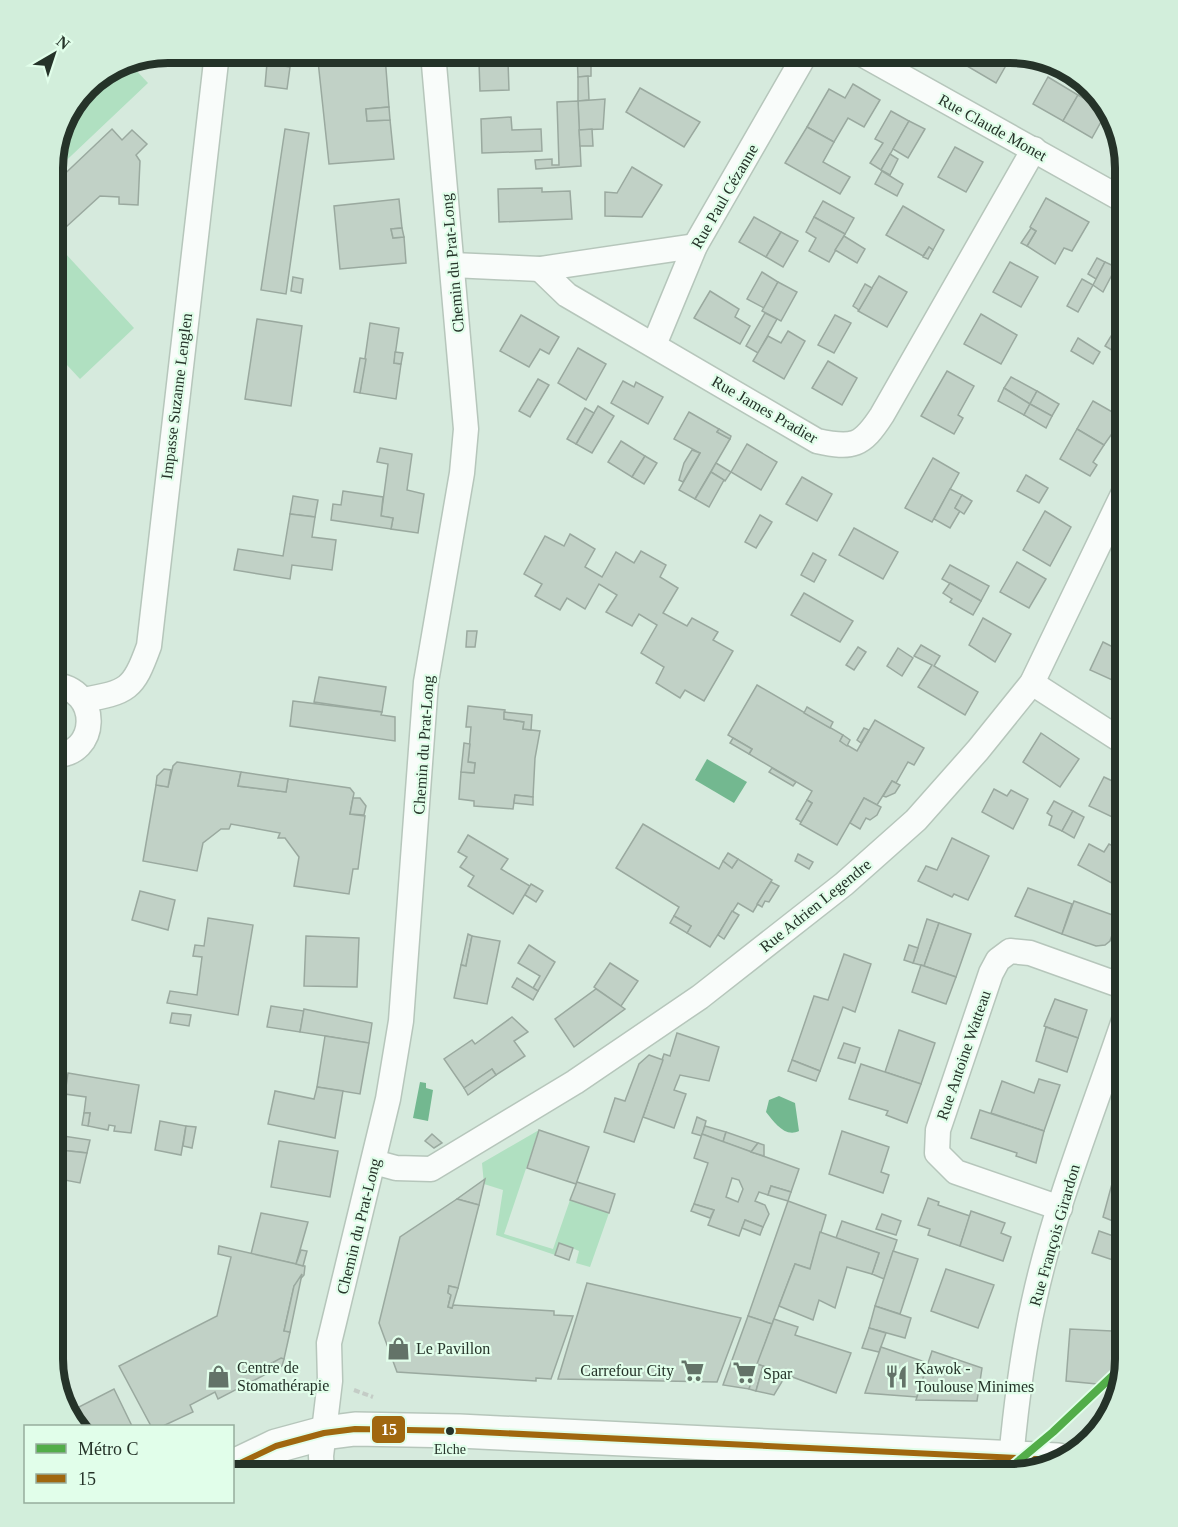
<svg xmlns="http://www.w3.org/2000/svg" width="1178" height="1527" viewBox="0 0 1178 1527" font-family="'Times New Roman',serif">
<rect width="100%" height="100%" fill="#d6eadd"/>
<!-- green -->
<g fill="#b0e0c1">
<path d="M132 66 148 83 53 173C53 146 69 96 93 81 103 74 120 71 132 66Z"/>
<path d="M53 240 134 328 80 379 53 350Z"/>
<path d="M539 1130 504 1234 553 1249 570 1200 609 1213 590 1267 576 1263 579 1251 560 1243 555 1255 496 1235 503 1190 484 1184 482 1163Z"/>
</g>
<!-- water -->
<g fill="#73b890">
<path d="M707 759 747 782 734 803 695 780Z"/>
<path d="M420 1082 426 1083V1088L433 1090 428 1121 413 1118Z"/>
<path d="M779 1096 795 1103 799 1131C785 1138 774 1122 766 1112L769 1100Z"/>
</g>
<!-- building -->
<g fill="#c1d1c6" stroke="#9aa99f" stroke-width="1.5" fill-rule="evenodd">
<path d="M529 53H561V54L530 55Z"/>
<path d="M577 53H591V76L578 77Z"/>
<path d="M975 53H1013L996 83 967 66Z"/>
<path d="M385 56 389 107 366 109 367 121 390 120 394 159 329 164 318 61Z"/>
<path d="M508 61 509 90 480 91 479 62Z"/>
<path d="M267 63 290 67 287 89 265 86Z"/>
<path d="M588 76 589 100 578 101V77Z"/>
<path d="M1048 77 1078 95 1063 121 1033 104Z"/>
<path d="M853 84 880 100 864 127 848 118 834 142 807 127 829 89 845 98Z"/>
<path d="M640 88 700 122 684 147 626 112Z"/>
<path d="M1078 95 1107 111 1092 138 1063 121Z"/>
<path d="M605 99 603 129 579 130 578 101Z"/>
<path d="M578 101 581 166 536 169 535 160 552 159V165H559L557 102Z"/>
<path d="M389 107 390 120 367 121 366 109Z"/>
<path d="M891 111 909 121 881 170 870 163 883 143 875 139Z"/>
<path d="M511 117 512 130 541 129 542 151 482 153 481 119Z"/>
<path d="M909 121 925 129 908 158 893 149Z"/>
<path d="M807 127 834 142 823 162 850 177 840 194 785 163Z"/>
<path d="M112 129 122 140 132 130 147 144 136 155 140 161 138 205 119 204V197L100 196 66 227 53 213V185Z"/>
<path d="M285 129 309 133 286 294 261 290Z"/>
<path d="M592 129 593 146H580L579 130Z"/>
<path d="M955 147 983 162 966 192 938 177Z"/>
<path d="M890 154 898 159 890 175 881 170Z"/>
<path d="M632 167 662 185 642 217 605 216V192L617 193Z"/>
<path d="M882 171 903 184 897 196 875 184Z"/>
<path d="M542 188V192L570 191 572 219 499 222 498 189Z"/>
<path d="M1046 198 1089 222 1072 251 1064 248 1055 264 1027 246 1036 231 1030 227Z"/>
<path d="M399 199 402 228 391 229 393 238 404 237 406 263 340 269 334 206Z"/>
<path d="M823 201 854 218 845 234 814 217Z"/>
<path d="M903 206 944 230 933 250 929 247 923 256 886 235Z"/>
<path d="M754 217 781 232 766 257 739 242Z"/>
<path d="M814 217 845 234 829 262 809 251 816 238 806 232Z"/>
<path d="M402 228 404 237 393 238 391 229Z"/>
<path d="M1031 228 1036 231 1027 246 1021 243Z"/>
<path d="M781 232 798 241 783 267 766 257Z"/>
<path d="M844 236 865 249 857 263 835 250Z"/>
<path d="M929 247 933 250 928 259 923 257Z"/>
<path d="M1097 258 1105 262 1096 279 1088 274Z"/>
<path d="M1010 262 1038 277 1021 307 993 292Z"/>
<path d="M1105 262 1116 267 1103 292 1093 285Z"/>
<path d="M762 272 778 282 764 308 747 299Z"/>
<path d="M879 276 907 292 887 327 858 311Z"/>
<path d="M293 277 303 279 301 293 291 291Z"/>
<path d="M1082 279 1093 285 1078 312 1067 306Z"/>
<path d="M778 282 797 292 781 321 762 311Z"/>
<path d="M865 284 872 288 859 310 853 306Z"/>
<path d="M710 291 739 309 735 317 750 326 740 344 694 318Z"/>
<path d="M765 313 777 319 758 353 746 346Z"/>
<path d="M981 314 1017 335 1001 364 964 344Z"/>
<path d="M521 315 559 337 549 354 540 349 529 367 500 351Z"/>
<path d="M835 315 851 323 834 353 818 345Z"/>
<path d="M1122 318 1125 320V358L1105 346Z"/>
<path d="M257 319 302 326 291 406 245 399Z"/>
<path d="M370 323 399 328 394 363 401 364 396 399 360 393Z"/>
<path d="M788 331 805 341 784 379 753 361 768 336 781 343Z"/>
<path d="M1078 338 1100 352 1093 364 1071 351Z"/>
<path d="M578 348 606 364 586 400 558 383Z"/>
<path d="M395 352 403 353 401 364 394 363Z"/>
<path d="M360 358 366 359 360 393 354 392Z"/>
<path d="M828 361 857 378 842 405 812 388Z"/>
<path d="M947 371 974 386 958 415 963 418 954 434 921 416Z"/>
<path d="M1011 377 1037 391 1030 404 1004 388Z"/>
<path d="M538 379 549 385 530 417 519 411Z"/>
<path d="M623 381 634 387 636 382 663 397 648 424 611 403Z"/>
<path d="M1004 388 1030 404 1024 415 998 401Z"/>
<path d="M1037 391 1059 404 1052 416 1030 404Z"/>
<path d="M1093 401 1123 418 1104 445 1077 429Z"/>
<path d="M1030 404 1052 416 1046 428 1024 415Z"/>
<path d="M598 406 614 416 592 453 576 444Z"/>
<path d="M585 408 594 413 576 444 567 439Z"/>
<path d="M689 412 719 429 717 432 730 439 695 499 679 490 700 453 674 439Z"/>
<path d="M719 429 731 436 730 439 717 432Z"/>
<path d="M1077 429 1104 445 1093 462 1097 465 1090 476 1060 459Z"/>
<path d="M621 441 645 456 632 477 608 462Z"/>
<path d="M747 444 777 462 761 490 731 472Z"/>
<path d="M380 448 412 454 407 490 424 494 418 533 391 529 393 518 381 516 388 464 377 462Z"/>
<path d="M692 450 700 453 683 482 679 480 684 463Z"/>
<path d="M645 456 657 463 644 484 632 477Z"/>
<path d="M933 458 959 473 932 522 905 508Z"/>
<path d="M716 463 731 472 725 481 711 472Z"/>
<path d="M711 472 724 480 709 507 695 499Z"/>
<path d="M1026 475 1048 488 1039 503 1017 491Z"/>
<path d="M802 477 832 494 817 521 786 504Z"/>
<path d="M950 489 962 495 955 508 960 511 950 528 934 519Z"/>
<path d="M343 491 383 497 381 516 393 518 391 529 331 520 333 504 341 505Z"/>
<path d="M962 495 972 501 964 514 955 508Z"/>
<path d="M293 496 318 500 315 517 290 514Z"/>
<path d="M1045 511 1071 527 1050 566 1023 550Z"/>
<path d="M290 514 315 517 312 537 336 540 332 570 292 565 290 579 234 570 238 549 283 556Z"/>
<path d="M760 515 772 522 756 548 745 542Z"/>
<path d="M854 528 898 552 883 579 839 555Z"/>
<path d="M570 534 595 549 585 567 602 577 616 552 634 563 641 551 666 565 660 577 678 588 663 613 687 626 692 618 718 632 713 640 733 651 704 701 685 690 680 698 656 683 664 667 641 653 657 625 639 614 632 626 606 612 617 595 599 584 585 609 567 598 560 610 535 596 542 584 524 574 545 536 564 546Z"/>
<path d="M813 553 826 560 814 582 801 575Z"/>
<path d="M1017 562 1046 579 1029 608 1000 592Z"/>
<path d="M950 565 989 586 981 601 942 579Z"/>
<path d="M950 583 981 601 973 615 950 602 952 599 943 593Z"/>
<path d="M804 593 853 621 840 642 791 615Z"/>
<path d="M983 618 1011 634 995 662 969 645Z"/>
<path d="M467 631H477L475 647H466Z"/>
<path d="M1103 642 1125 653V669L1119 683 1090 670Z"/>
<path d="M921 645 940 656 934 666 978 692 965 715 918 687 932 665 914 656Z"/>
<path d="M858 647 866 652 854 670 846 665Z"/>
<path d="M898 648 913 658 902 676 887 666Z"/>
<path d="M319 677 386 687 382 712 314 702Z"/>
<path d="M757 685 843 735 840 741 857 751 875 720 924 748 914 765 908 762 896 783 892 781 877 805 864 798 837 845 800 824 812 803 807 800 812 791 749 754 752 749 728 735Z"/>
<path d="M293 701 382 712 381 715 395 717V741L290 726Z"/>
<path d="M468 706 505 710 504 719 524 722 523 729 540 731 535 758 533 797 515 795 513 809 474 806V801L459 799 461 772 474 773 475 763 468 762 471 727H466Z"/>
<path d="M807 707 833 722 830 728 804 713Z"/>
<path d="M504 712 532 715 531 730 523 729 524 722 504 719Z"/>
<path d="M864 728 869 730 861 743 857 740Z"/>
<path d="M1041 733 1079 759 1060 787 1023 762Z"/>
<path d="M843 735 850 740 847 746 840 741Z"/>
<path d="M733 738 752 749 749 754 730 743Z"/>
<path d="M464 743 470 744 468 762 475 763 474 773 461 772Z"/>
<path d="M177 762 241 772 238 786 286 792 288 779 350 788 354 793 350 814 365 816 358 869H353L349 894 294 886 299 857 285 838H278L280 833 231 824 229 829H221L203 843 197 871 143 861 156 785 168 787 173 766Z"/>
<path d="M772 768 796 782 793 786 769 772Z"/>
<path d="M164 769 171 770 168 787 156 785 157 776Z"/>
<path d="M241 772 288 779 286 792 238 786Z"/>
<path d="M1104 777 1125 787V823L1089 806Z"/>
<path d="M892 781 900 785 895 793 886 797 883 796Z"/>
<path d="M994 789 1007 796 1011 790 1028 799 1013 829 982 812Z"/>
<path d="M515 795 533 797V805L514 803Z"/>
<path d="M353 798H360L366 806 364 815 350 814Z"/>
<path d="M864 798 881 807 877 815 870 820 866 818 860 829 850 823Z"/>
<path d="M807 800 812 803 801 822 796 819Z"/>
<path d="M1054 801 1073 811 1062 831 1049 825 1052 816 1047 813Z"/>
<path d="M1073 811 1084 817 1074 838 1062 831Z"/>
<path d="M643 824 719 869 723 861 732 868 738 859 772 880 753 912 738 903 710 947 687 933 691 926 674 916 679 907 616 868Z"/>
<path d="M468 835 508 859 501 869 530 886 513 914 468 886 474 876 460 867 467 857 458 852Z"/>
<path d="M952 838 989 856 968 900 954 894 952 897 918 881 926 866 937 870Z"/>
<path d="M1089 844 1104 852 1109 844 1125 852V874L1119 887 1078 865Z"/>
<path d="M728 853 738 859 732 868 723 861Z"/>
<path d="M798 854 813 862 809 869 795 861Z"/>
<path d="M771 882 779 886 769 902 765 901 762 907 757 904Z"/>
<path d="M531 884 543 891 536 902 525 895Z"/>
<path d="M1028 888 1072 904 1062 934 1015 916Z"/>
<path d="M140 891 175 900 168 930 132 920Z"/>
<path d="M1074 901 1118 917 1110 941 1105 945 1096 946 1062 934Z"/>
<path d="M732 911 739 915 724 939 718 935Z"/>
<path d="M674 916 691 926 687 933 670 923Z"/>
<path d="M208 918 253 925 238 1015 167 1003 170 991 197 995 202 957 193 956 195 945 204 946Z"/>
<path d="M927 919 939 923 924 966 913 963Z"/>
<path d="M939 923 971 934 956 977 924 966Z"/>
<path d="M468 934 472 936 466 966 461 965Z"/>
<path d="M306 936 359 938 357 987 304 986Z"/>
<path d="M472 936 500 941 487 1004 454 998 461 965 466 966Z"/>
<path d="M529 945 555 962 538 991 533 988 540 976 518 963Z"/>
<path d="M909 945 918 948 913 963 904 960Z"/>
<path d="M844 954 871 964 855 1012 843 1007 820 1071 792 1060 814 996 828 1000Z"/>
<path d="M610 963 638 981 621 1006 594 987Z"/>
<path d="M921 965 956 977 946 1004 912 992Z"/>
<path d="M517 978 538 991 533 1000 512 987Z"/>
<path d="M596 989 625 1009 574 1047 555 1019Z"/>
<path d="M1055 999 1087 1010 1078 1038 1044 1026Z"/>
<path d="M271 1006 304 1011 300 1032 267 1027Z"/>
<path d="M304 1009 372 1023 369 1043 300 1032Z"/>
<path d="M172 1013 191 1015 189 1026 170 1023Z"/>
<path d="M512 1017 528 1032 514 1041 525 1056 496 1075 492 1069 464 1088 444 1059 472 1040 475 1044Z"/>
<path d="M1046 1027 1078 1038 1067 1072 1036 1061Z"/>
<path d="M899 1030 935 1043 921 1084 885 1072Z"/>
<path d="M677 1033 719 1047 709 1081 680 1075 674 1090 686 1094 674 1128 643 1117 664 1054 670 1056Z"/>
<path d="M325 1036 369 1043 360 1094 317 1087Z"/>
<path d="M844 1043 860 1048 855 1063 838 1058Z"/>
<path d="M649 1055 663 1060 634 1142 604 1132 615 1098 625 1101 639 1064Z"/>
<path d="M792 1060 820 1071 816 1081 788 1071Z"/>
<path d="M861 1064 921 1084 907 1123 886 1115 888 1111 849 1099Z"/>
<path d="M492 1069 496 1075 468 1095 464 1088Z"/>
<path d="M68 1073 139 1085 131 1133 114 1131 115 1126 109 1125 108 1130 88 1126 90 1113H84L86 1097 65 1094Z"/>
<path d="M1039 1079 1060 1085 1044 1131 991 1113 1002 1081 1034 1093Z"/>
<path d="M317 1087 343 1091 335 1138 268 1124 275 1091 314 1099Z"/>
<path d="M980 1110 1044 1131 1036 1163 1016 1156 1017 1153 971 1138Z"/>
<path d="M84 1113H90L88 1126 82 1125Z"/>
<path d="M697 1117 706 1121 702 1136 692 1133Z"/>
<path d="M160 1121 186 1126 181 1155 155 1150Z"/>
<path d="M186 1126 196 1127 192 1148 183 1146Z"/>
<path d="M705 1126 726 1132 723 1142 702 1134Z"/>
<path d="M539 1130 589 1147 576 1184 527 1168Z"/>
<path d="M842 1131 889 1147 881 1172 889 1175 883 1193 829 1174Z"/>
<path d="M726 1132 758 1143 751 1152 723 1142Z"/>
<path d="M432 1134 442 1143 434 1148 425 1141Z"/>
<path d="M702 1134 799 1169 791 1192 771 1186 768 1195 759 1192 755 1201 765 1205 769 1214 763 1227 745 1220 739 1236 708 1225 714 1210 694 1204 708 1163 694 1158ZM732 1178 739 1180 743 1189 738 1202 726 1197Z"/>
<path d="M63 1136 90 1140 87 1153 60 1150Z"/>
<path d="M1125 1140V1156L1121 1155Z"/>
<path d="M279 1141 338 1151 330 1197 271 1187Z"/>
<path d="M758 1143 764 1145V1156L751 1152Z"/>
<path d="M60 1150 87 1153 80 1183 54 1178Z"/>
<path d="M485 1179 479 1205 457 1199Z"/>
<path d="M1113 1180 1125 1185V1226L1103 1217Z"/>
<path d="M577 1182 615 1194 609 1213 570 1200Z"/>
<path d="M771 1186 791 1192 788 1201 768 1195Z"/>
<path d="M928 1198 939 1202 938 1205 970 1216 960 1246 928 1235 930 1229 918 1225Z"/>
<path d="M457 1199 479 1205 458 1288 449 1286 448 1293 451 1295 448 1307 452 1308 453 1305 554 1311V1315L573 1316 551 1379 536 1378V1381L397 1372 379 1323 400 1237Z"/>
<path d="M788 1201 826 1215 810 1269 795 1264 772 1324 748 1316Z"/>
<path d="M694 1204 714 1210 710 1218 691 1211Z"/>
<path d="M971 1211 1005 1223 1001 1233 1011 1237 1003 1261 960 1246Z"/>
<path d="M261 1213 308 1222 296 1264 251 1254Z"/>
<path d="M882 1214 901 1221 896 1235 876 1229Z"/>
<path d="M745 1220 763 1227 760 1235 742 1228Z"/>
<path d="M842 1221 897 1240 884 1279 872 1274 879 1253 836 1238Z"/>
<path d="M1099 1231 1125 1240V1264L1092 1253Z"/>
<path d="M820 1232 879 1253 872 1274 847 1267 835 1308 819 1300 813 1320 779 1306 795 1264 810 1269Z"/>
<path d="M559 1243 573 1248 569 1260 555 1255Z"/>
<path d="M219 1246 305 1266 304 1275 294 1286 284 1331 290 1332 284 1359 266 1366 270 1372 218 1399 215 1392 190 1405 193 1412 163 1426H151L119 1366 217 1316 231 1257 218 1254Z"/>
<path d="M301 1250 307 1251 303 1266 296 1264Z"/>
<path d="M893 1251 918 1259 900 1314 875 1306Z"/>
<path d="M946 1269 994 1285 978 1328 931 1311Z"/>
<path d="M302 1274 290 1332 284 1331 294 1286Z"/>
<path d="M587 1283 741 1318 717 1382 558 1379Z"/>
<path d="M449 1286 458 1288 452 1308 448 1307 451 1295 448 1293Z"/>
<path d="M875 1306 911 1318 905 1338 869 1328Z"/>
<path d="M748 1316 772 1324 749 1389 723 1385Z"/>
<path d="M774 1319 798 1327 795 1335 851 1353 836 1393 757 1364Z"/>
<path d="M1113 1323H1123L1122 1332H1125V1359L1118 1386 1066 1381 1070 1329 1112 1331Z"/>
<path d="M869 1328 886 1333 879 1352 862 1348Z"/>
<path d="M881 1347 928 1363 917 1397 865 1393Z"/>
<path d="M932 1351 982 1368 977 1401 916 1400Z"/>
<path d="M281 1358 284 1359 282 1366 270 1372 266 1366Z"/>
<path d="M757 1364 763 1366 756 1391 749 1389Z"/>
<path d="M763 1366 786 1375 774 1395 756 1391Z"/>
<path d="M114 1389 132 1426H79L71 1411Z"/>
<path d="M562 1465 603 1467V1474H561Z"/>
</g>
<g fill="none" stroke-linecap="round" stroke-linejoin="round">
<defs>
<g id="minor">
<path d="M860 53 1125 201"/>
<path d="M452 265 540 269 695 246"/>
<path d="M540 269 567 295 817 441C853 449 862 446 882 415L1034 149"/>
<path d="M654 345 695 246 806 53"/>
<path d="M1032 683 1125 743"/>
<path d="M83 700C128 692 133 690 149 646L217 53"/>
<path d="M53 755C99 757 102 688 53 685"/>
<path d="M374 1162 396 1168 431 1169 575 1082 700 997 844 884 916 820 978 750 1032 683 1125 490"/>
<path d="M1060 1208 956 1172 937 1153 938 1130 991 973 998 960 1010 951 1030 953 1125 987"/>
<path d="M1011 1459C1016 1406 1022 1353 1034 1301 1055 1204 1094 1110 1125 1017"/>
<path d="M322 1474 321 1456 330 1381 329 1343 388 1099 401 1021 426 682 462 473 466 429 433 53"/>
</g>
<path id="primary" d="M232 1467 276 1446 324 1433 355 1429 459 1431 1058 1460"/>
</defs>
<!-- minor casing -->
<use href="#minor" stroke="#b6c6bb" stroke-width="27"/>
<!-- primary casing -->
<use href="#primary" stroke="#b6c6bb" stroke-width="36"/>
<!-- path -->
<path stroke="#c4ccc6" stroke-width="4" stroke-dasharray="6 3" stroke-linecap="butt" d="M354 1390 373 1397"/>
<!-- minor -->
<use href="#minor" stroke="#f9fcfa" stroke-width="24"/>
<!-- primary -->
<use href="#primary" stroke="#f9fcfa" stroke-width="33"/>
<defs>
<path id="bus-1" d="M232 1467 276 1446 324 1433 355 1429 459 1431 1058 1460"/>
</defs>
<!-- bus-1 casing -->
<use href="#bus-1" stroke="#e1feea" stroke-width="10"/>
<!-- bus-1 -->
<use href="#bus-1" stroke="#a0670f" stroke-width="6"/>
<defs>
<path id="metro-1" d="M1003 1474 1053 1432 1124 1365"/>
</defs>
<!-- metro-1 casing -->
<use href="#metro-1" stroke="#e1feea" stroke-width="12"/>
<!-- metro-1 -->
<use href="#metro-1" stroke="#52ad49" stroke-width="8"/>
</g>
<!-- icons -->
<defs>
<symbol id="shop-bare" viewBox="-9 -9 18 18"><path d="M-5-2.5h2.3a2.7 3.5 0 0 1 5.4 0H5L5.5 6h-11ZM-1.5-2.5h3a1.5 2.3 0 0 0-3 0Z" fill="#637368" stroke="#e1feea" stroke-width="2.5" paint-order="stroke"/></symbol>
<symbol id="supermarket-bare" viewBox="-9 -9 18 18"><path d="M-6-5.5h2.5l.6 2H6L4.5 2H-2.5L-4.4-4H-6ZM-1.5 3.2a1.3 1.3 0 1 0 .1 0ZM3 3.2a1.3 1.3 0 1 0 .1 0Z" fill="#637368" stroke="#e1feea" stroke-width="2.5" paint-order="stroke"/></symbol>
<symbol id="restaurant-bare" viewBox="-9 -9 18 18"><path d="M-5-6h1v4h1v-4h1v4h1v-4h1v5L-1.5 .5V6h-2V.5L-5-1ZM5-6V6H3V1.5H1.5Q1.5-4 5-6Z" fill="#637368" stroke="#e1feea" stroke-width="2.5" paint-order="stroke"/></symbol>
</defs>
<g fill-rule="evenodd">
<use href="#shop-bare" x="382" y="1332" width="33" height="33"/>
<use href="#supermarket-bare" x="676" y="1354" width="33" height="33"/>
<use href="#supermarket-bare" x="728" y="1356" width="33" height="33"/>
<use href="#shop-bare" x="202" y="1360" width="33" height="33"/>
<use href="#restaurant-bare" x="880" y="1360" width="33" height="33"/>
</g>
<!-- markers -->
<circle fill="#253329" stroke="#e1feea" stroke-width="2" cx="450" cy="1431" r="5"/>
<g text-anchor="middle" stroke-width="4.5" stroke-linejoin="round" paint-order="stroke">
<!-- bus labels -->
<g font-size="14" fill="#253329" stroke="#e1feea">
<text x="450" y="1454">Elche</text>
</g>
<!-- street labels -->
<g font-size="16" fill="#253329" stroke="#e1feea">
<text transform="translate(993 127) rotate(29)" y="6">Rue Claude Monet</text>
<text transform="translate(724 196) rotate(-60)" y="6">Rue Paul Cézanne</text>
<text transform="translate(452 263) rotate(-95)" y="6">Chemin du Prat-Long</text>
<text transform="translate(176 396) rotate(-83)" y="6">Impasse Suzanne Lenglen</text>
<text transform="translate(765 409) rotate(30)" y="6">Rue James Pradier</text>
<text transform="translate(423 745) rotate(-86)" y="6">Chemin du Prat-Long</text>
<text transform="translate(815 905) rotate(-39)" y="6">Rue Adrien Legendre</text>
<text transform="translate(963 1055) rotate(-71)" y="6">Rue Antoine Watteau</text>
<text transform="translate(358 1226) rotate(-76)" y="6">Chemin du Prat-Long</text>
<text transform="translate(1054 1235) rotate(-74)" y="6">Rue François Girardon</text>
</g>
<!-- poi labels -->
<g font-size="16" fill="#253329" stroke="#e1feea" text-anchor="start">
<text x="416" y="1354">Le Pavillon</text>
<text x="237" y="1373">Centre de<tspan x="237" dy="18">Stomathérapie</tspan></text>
<text x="915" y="1374">Kawok -<tspan x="915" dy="18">Toulouse Minimes</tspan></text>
<text x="674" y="1376" text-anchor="end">Carrefour City</text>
<text x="763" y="1379">Spar</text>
</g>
</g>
<!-- crop -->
<path d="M0 0H1178V1527H0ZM168 63H1010A105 105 0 0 1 1115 168V1359A105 105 0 0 1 1010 1464H168A105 105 0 0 1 63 1359V168A105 105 0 0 1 168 63Z" fill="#d2eedb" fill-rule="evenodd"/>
<path fill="none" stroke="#253329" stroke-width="8" d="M168 63H1010A105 105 0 0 1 1115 168V1359A105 105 0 0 1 1010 1464H168A105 105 0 0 1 63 1359V168A105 105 0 0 1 168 63Z"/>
<rect stroke="#e1feea" stroke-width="2" x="371" y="1415" width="35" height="29" rx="6" fill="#a0670f"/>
<g font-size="16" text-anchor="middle" font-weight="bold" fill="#fff">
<text x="389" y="1435">15</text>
</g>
<!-- legend -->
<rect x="24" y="1425" width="210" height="78" fill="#e1feea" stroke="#96ad9d" stroke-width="1.5"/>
<rect x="36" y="1444" width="30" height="9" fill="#52ad49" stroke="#96ad9d" stroke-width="1.5"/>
<text x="78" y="1455" font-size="18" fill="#253329">Métro C</text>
<rect x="36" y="1474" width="30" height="9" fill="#a0670f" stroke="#96ad9d" stroke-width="1.5"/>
<text x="78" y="1485" font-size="18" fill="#253329">15</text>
<!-- north arrow -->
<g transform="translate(54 54) rotate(39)" stroke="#e1feea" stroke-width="4.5" paint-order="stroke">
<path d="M0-4.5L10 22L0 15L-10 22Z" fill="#253329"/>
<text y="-9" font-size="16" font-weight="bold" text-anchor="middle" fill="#253329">N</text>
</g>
</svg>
